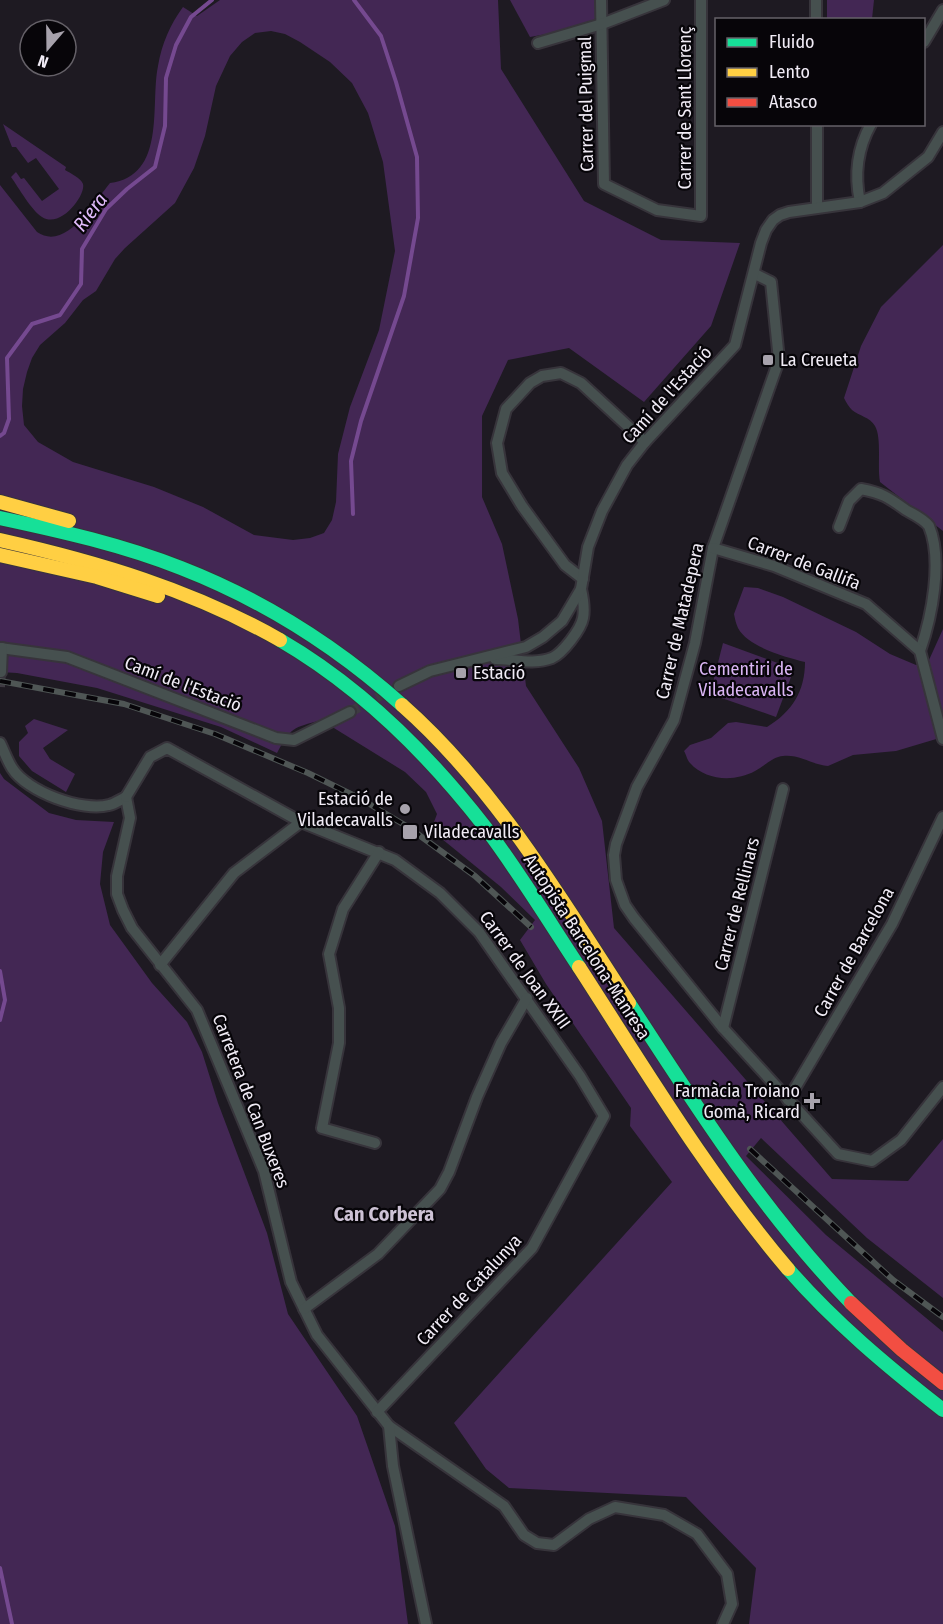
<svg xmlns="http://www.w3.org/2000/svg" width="943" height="1624" viewBox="0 0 943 1624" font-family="'Fira Sans Condensed',sans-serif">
<rect width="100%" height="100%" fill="#1e1a22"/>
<!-- green -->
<g fill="#432754" fill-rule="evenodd">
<path d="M220 0H498L501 69 584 201 661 240 740 243 711 326 644 402 569 348 508 360 482 416V497L502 544 518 619 526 686 579 768 602 821 614 928 832 1179 908 1181 943 1139V1298L867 1238 761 1138 746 1156 826 1235 943 1332V1624H749L756 1568 686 1497 509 1488 486 1469 454 1423 672 1182 630 1126 631 1108 546 984 520 940 535 920 501 887 431 830 437 814 426 792 405 772 321 720C293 728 291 727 277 753L221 727 97 688 17 673 0 672V185L37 232C66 252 94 202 110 183 167 176 150 104 158 66 162 43 170 25 183 7L197 16ZM271 31 285 34 300 42 330 62 352 83 368 113 383 162 395 251 379 330 350 407 338 454 336 502 332 520 324 533 310 538 293 540 254 535 203 507 154 487 73 462 38 442 24 425 22 406 23 389 27 372 32 358 40 345 65 323 83 300 96 291 115 259 125 248 175 203 194 168 205 136 216 86 230 56 242 42 255 33Z"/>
<path d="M510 0H601L602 24 530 37Z"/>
<path d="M827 0H874L872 19H827Z"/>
<path d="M3 124 66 167 65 170C70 173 81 178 83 184 86 195 61 229 42 217 31 210 19 188 11 177L16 172 21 179 24 178 42 201 59 189 36 158 28 163 16 147H12Z"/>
<path d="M943 245V531L880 482C877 467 882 438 875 426 870 417 859 416 852 410 849 407 846 402 844 398L861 346 881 307Z"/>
<path d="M744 587 758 588 783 597 856 632 890 654 916 665 929 660 943 629V737L896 751 853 755 828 766C813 765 799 754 783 756 772 757 765 766 755 771 735 782 706 781 690 763 687 760 686 754 684 751L690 745 711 738 728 723 736 722 767 727C792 712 805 691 805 662 785 657 748 647 738 628 736 624 735 619 734 614Z"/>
<path d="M723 643 794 669 776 717 710 694Z"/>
<path d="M34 719 68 730 43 748 50 759 75 774 66 792 32 771 19 756V742L28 733 25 726Z"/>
<path d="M0 773 4 779 49 813 76 820 114 822 103 852 100 884 110 925 152 983 187 1022 202 1052 218 1103 267 1233 288 1314 357 1416 395 1526 408 1624H0Z"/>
</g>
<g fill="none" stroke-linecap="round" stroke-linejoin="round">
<!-- stream -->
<g stroke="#754990" stroke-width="4">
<path d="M0 436 4 433 9 419 7 358 32 324 60 315 81 284 82 249 106 209 127 189 155 167 165 126 166 78 176 45 191 17 212 0"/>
<path d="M353 514 351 461 361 421 404 296 418 218 417 157 396 82 381 36 354 0"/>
<path d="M0 971 5 1000 0 1020"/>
<path d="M0 1568 12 1624"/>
</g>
<!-- street-tunnel -->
<g stroke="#3e3a42" stroke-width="10" stroke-dasharray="10 5" stroke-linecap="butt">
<path d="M0 687 1 672"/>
<path d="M350 712 389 691"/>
</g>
<defs>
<g id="street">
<path d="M601 0 604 184 657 210 701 216V0"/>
<path d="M816 0V20"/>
<path d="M924 42 943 10"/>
<path d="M538 43 602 24 664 0"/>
<path d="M817 124V207"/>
<path d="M860 202C854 174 857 149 871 124"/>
<path d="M755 274 771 282 779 360 713 548 695 643 674 720 637 787 616 844 614 855 616 880 625 905 634 918 723 1028 838 1154 872 1161 901 1140 943 1087"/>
<path d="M839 527 849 501 861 489C882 493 888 497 906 510 913 514 924 519 929 526 943 560 932 616 920 651"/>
<path d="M713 548 774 566 866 604 920 651 943 739"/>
<path d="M583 579 565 565 522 506 502 473 497 443 506 409 530 383 542 376 561 373 581 383 645 442"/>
<path d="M0 648 67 657 276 738 294 740 350 712"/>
<path d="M495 659C513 659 534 665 552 658 563 653 581 629 583 618 585 608 583 598 581 589"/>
<path d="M1 672 2 648"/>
<path d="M399 686 430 671 526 647 543 637 562 621 581 589 588 547 602 511 627 465 645 442 735 345 761 243 766 230 773 220 780 215 789 212 860 202 883 193 928 157 943 132"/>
<path d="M0 743C4 751 7 760 12 768 27 792 82 812 109 805 114 804 120 800 126 797"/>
<path d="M126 797 130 818 117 876V894L123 910 132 928 197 1010 264 1171 291 1282 317 1335 389 1426 504 1506 524 1535 537 1543 554 1545 589 1519 615 1507 664 1515 697 1534 727 1574 732 1604 723 1624"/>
<path d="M126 797 150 757 167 748 301 822 395 860 440 893 479 932 580 1076 604 1116 532 1248 377 1412"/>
<path d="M160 965 234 873 301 822"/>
<path d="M723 1028 783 789"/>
<path d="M788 1100 892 924 943 817"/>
<path d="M375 1143 322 1128 339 1043V1008L329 954 343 909 379 852"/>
<path d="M304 1309 378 1254 440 1189 449 1172 477 1097 501 1043 527 998"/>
<path d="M389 1426 393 1466 426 1624"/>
</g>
<g id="fast">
<path d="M0 518C61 531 123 545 181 568 263 600 337 647 402 705"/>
<path d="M280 640C359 686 429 755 485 827 519 872 548 920 579 967"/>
<path d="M629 1003C697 1108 764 1213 851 1303"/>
<path d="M788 1269C834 1322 888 1367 943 1410"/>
</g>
<g id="slow">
<path d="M0 502 69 521"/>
<path d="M0 540C98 562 192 590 280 640"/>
<path d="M0 555 97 577 158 596"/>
<path d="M402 705C496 788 561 899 629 1003"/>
<path d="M579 967C645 1069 709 1176 788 1269"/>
</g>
<path id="jam" d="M851 1303 902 1350 943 1383"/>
</defs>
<!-- street casing -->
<use href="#street" stroke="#37343b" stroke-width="14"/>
<!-- fast casing -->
<use href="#fast" stroke="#37343b" stroke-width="16"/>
<!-- slow casing -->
<use href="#slow" stroke="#37343b" stroke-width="16"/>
<!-- jam casing -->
<use href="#jam" stroke="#37343b" stroke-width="16"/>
<!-- street -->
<use href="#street" stroke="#46504f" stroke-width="10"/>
<!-- fast -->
<use href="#fast" stroke="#16e098" stroke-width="14"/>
<!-- slow -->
<use href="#slow" stroke="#ffcf43" stroke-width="14"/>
<!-- jam -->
<use href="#jam" stroke="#f24e42" stroke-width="14"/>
<defs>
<g id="rail">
<path d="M0 681 124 704 215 734 308 773 361 799 408 827 475 876 531 927"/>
<path d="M750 1149 893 1280 943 1317"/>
</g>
</defs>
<!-- rail casing -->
<use href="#rail" stroke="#4f5655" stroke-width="6"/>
<!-- rail -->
<use href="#rail" stroke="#070509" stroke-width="4" stroke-dasharray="11" stroke-linecap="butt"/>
</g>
<!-- markers -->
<g fill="#a7a2ac" stroke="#070509" stroke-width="2">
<rect x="762" y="354" width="12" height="12" rx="3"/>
<rect x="455" y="667" width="12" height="12" rx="3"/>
<circle cx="405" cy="809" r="6"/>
<rect x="402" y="824" width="16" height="16" rx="3"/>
<path d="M809 1092h6v6h6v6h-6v6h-6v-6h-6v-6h6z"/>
</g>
<g text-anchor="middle" stroke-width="4.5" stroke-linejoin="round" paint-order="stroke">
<!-- street labels -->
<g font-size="18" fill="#f1ecf6" stroke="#070509">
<text transform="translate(586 104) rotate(-91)" y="6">Carrer del Puigmal</text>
<text transform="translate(685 108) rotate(-90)" y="6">Carrer de Sant Llorenç</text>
<text transform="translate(667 395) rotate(-48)" y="6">Camí de l'Estació</text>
<text transform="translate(804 563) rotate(21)" y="6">Carrer de Gallifa</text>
<text transform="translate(680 621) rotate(-77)" y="6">Carrer de Matadepera</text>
<text transform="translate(183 684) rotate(21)" y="6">Camí de l'Estació</text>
<text transform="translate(737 904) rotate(-76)" y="6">Carrer de Rellinars</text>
<text transform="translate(587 947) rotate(57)" y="6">Autopista Barcelona-Manresa</text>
<text transform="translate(854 952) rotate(-61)" y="6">Carrer de Barcelona</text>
<text transform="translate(525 970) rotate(54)" y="6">Carrer de Joan XXIII</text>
<text transform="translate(251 1101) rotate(69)" y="6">Carretera de Can Buxeres</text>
<text transform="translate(469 1290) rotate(-47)" y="6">Carrer de Catalunya</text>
</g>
<!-- poi labels -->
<g font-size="18" fill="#f1ecf6" stroke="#070509" text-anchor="start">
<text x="780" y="366">La Creueta</text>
<text x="473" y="679">Estació</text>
<text x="393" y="805" text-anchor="end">Estació de<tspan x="393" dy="21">Viladecavalls</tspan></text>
<text x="424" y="838">Viladecavalls</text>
<text x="800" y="1097" text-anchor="end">Farmàcia Troiano<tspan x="800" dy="21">Gomà, Ricard</tspan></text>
</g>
<!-- park labels -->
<g font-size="18" fill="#dab5f4" stroke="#070509">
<text x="746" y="675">Cementiri de<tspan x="746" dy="21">Viladecavalls</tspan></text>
</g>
<!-- water labels -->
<g font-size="20" font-style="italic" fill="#e0bbfa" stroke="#070509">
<text transform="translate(90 212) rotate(-53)" y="7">Riera</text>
</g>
<!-- neighbourhood labels -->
<g font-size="20" font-weight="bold" fill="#cdc2d5" stroke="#070509">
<text x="384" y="1221">Can Corbera</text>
</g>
</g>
<!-- legend -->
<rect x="715" y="18" width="210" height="108" fill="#070509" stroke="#656168" stroke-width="1.5"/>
<rect x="727" y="38" width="30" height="9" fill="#16e098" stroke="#656168" stroke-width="1.5"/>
<text x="769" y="48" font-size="18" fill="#f1ecf6">Fluido</text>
<rect x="727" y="68" width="30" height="9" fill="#ffcf43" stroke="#656168" stroke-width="1.5"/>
<text x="769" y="78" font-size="18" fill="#f1ecf6">Lento</text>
<rect x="727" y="98" width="30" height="9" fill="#f24e42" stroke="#656168" stroke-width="1.5"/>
<text x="769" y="108" font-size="18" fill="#f1ecf6">Atasco</text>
<!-- north arrow -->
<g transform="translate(48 48) rotate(200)"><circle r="28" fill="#070509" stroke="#656168" stroke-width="1.5"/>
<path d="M0-4.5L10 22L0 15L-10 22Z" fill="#a7a2ac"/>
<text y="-9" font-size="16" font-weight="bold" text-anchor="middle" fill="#f1ecf6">N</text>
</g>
</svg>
